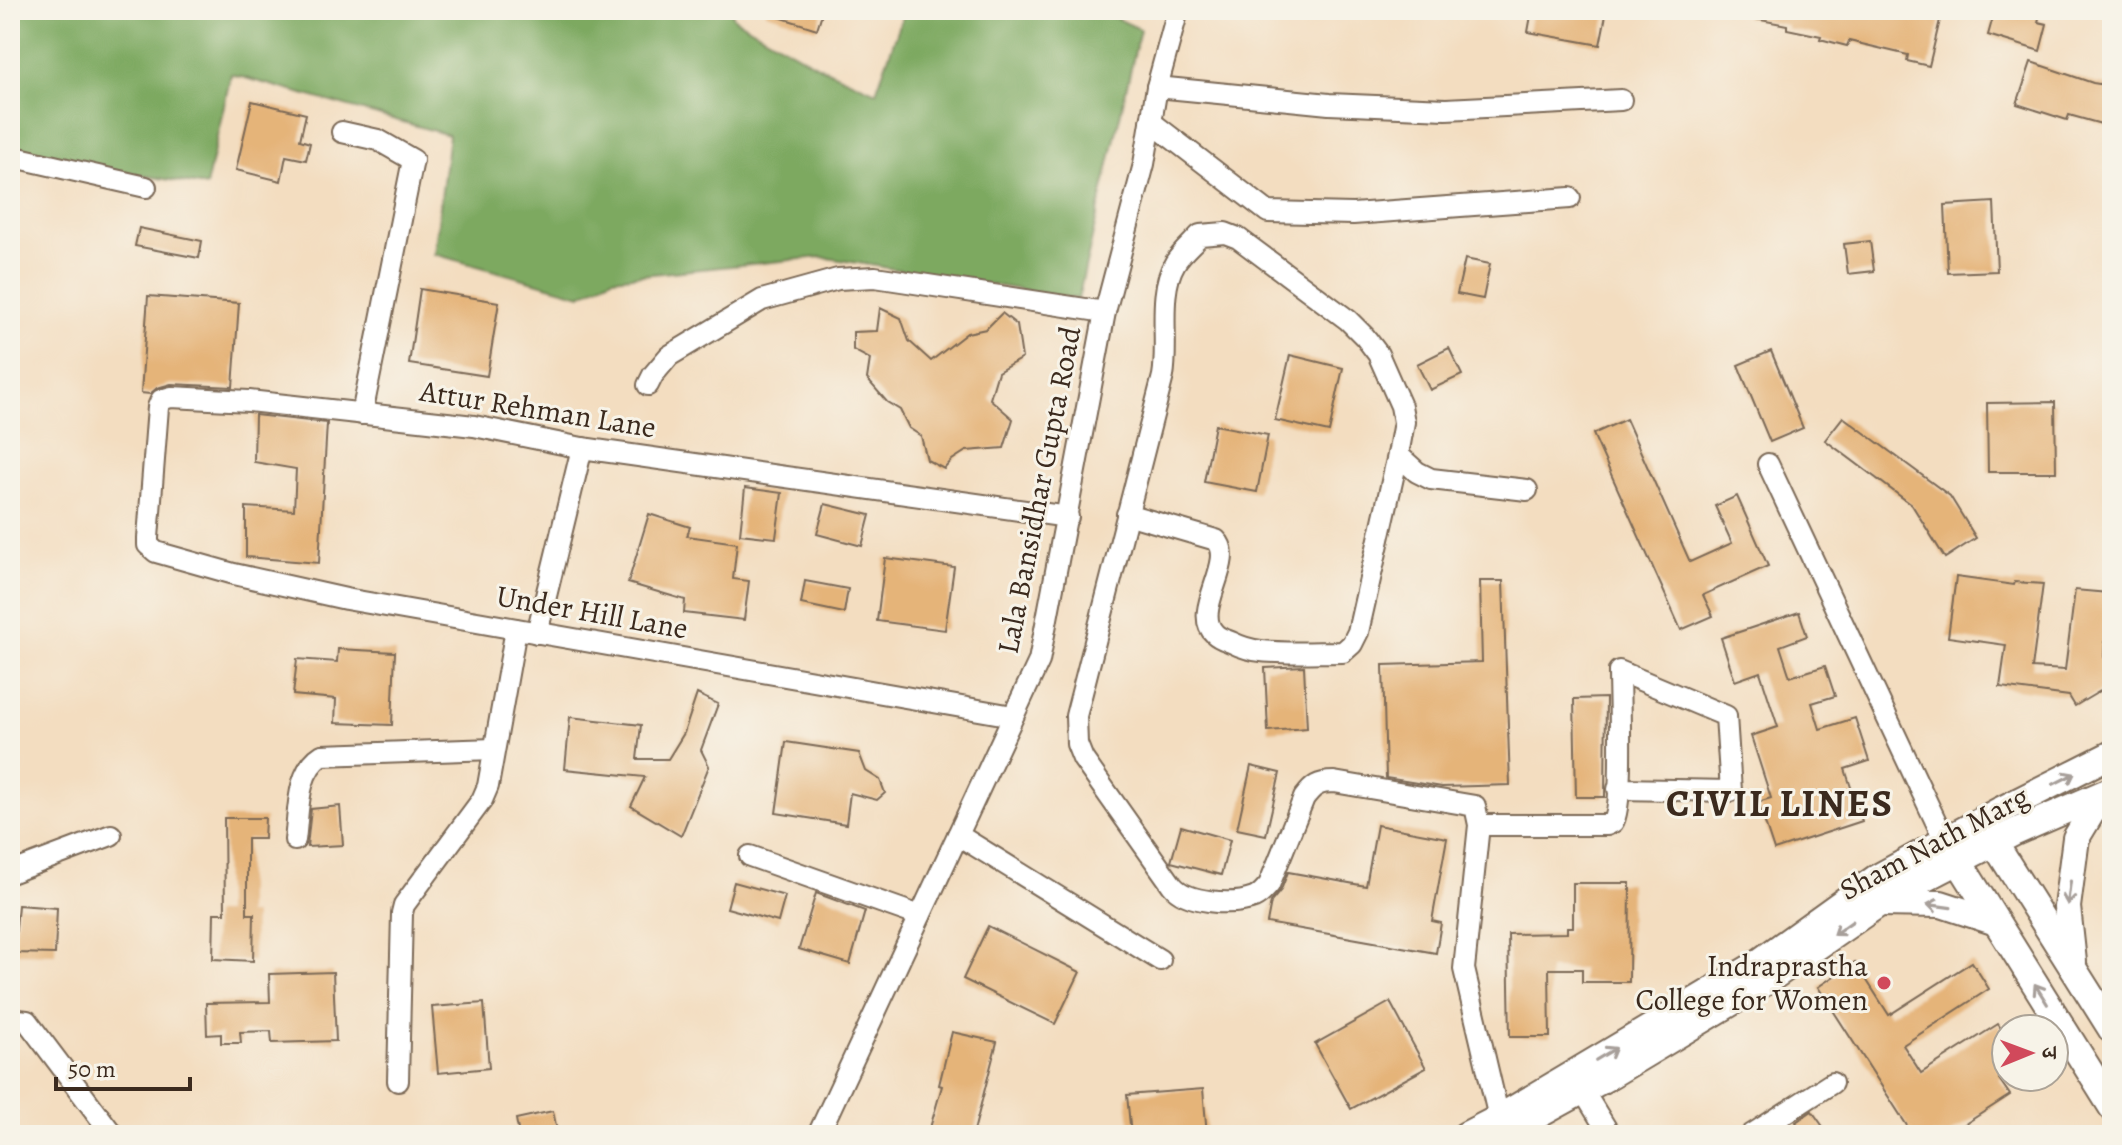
<svg xmlns="http://www.w3.org/2000/svg" width="2122" height="1145" viewBox="0 0 2122 1145" font-family="Alegreya,'Noto Serif Devanagari',serif">
<rect width="100%" height="100%" fill="#f7f3e8"/>
<filter id="ink" filterUnits="userSpaceOnUse"><feTurbulence type="fractalNoise" baseFrequency=".0125" numOctaves="2"/><feDisplacementMap in="SourceGraphic" scale="16" xChannelSelector="R" yChannelSelector="G"/><feConvolveMatrix kernelMatrix="1 2 1 2 8 2 1 2 1" color-interpolation-filters="sRGB"/></filter>
<filter id="wash" filterUnits="userSpaceOnUse"><feTurbulence type="fractalNoise" baseFrequency=".006" numOctaves="4" result="noise"/><feDisplacementMap in="SourceGraphic" scale="32" xChannelSelector="R" yChannelSelector="G"/><feGaussianBlur stdDeviation="1.8" result="paint"/><feColorMatrix in="noise" values="0 0 0 0 0 0 0 0 0 0 0 0 0 0 0 0 0 1.4 0 .05"/><feComposite in="paint" operator="in"/></filter>
<g filter="url(#wash)">
<rect width="100%" height="100%" fill="#f3ddc0"/>
<!-- forest -->
<path fill="#7da961" stroke="#5c6a40" stroke-width="2" d="M10 10H730L735 19 818 66 876 92 905 10H1098L1140 29 1078 299 821 257 612 278 581 295 434 254 449 135 231 74 206 186 10 153Z"/>
<g id="blocks">
<!-- building -->
<g fill="#e5b479">
<path d="M766 10H823L817 29 766 13Z"/>
<path d="M1532 10H1607L1600 45 1528 32Z"/>
<path d="M1746 10H1909L1908 12 1940 20 1929 66 1907 61 1908 55 1849 41 1847 46 1820 39 1821 36 1787 29V25L1745 17Z"/>
<path d="M1995 10H2041L2038 22 2047 24 2040 51 1988 35Z"/>
<path d="M2031 62 2093 83 2112 86V127L2069 115 2067 120 2017 104Z"/>
<path d="M252 101 306 114 300 140 310 143 306 160 286 156 281 181 236 170Z"/>
<path d="M1994 202 1997 271 1948 273 1945 205Z"/>
<path d="M139 228 202 241 199 258 135 246Z"/>
<path d="M1870 241 1874 271 1848 274 1844 244Z"/>
<path d="M1465 259 1490 264 1483 299 1457 294Z"/>
<path d="M420 289 499 302 487 376 409 364Z"/>
<path d="M148 296 239 303 233 387 171 384 157 388 150 394 141 393Z"/>
<path d="M880 308 901 318 909 341 931 361 967 333 986 329 1002 313 1017 325 1022 358 998 372 990 399 1013 419 1004 448 966 451 952 460 944 469 927 460 921 436 909 428 900 410 887 402 867 379 870 359 853 350V332L877 331Z"/>
<path d="M1449 348 1462 375 1430 390 1417 364Z"/>
<path d="M1771 351 1803 428 1770 442 1738 365Z"/>
<path d="M1290 355 1343 368 1329 432 1275 420Z"/>
<path d="M2055 402 2056 472H1988L1987 403Z"/>
<path d="M255 415 327 423 319 563 246 557V507L294 510 296 469 254 462Z"/>
<path d="M1843 417 1950 496 1976 538 1945 558 1912 505 1825 440Z"/>
<path d="M1626 419 1690 562 1732 543 1715 506 1737 496 1768 566 1703 595 1713 616 1681 630 1593 434Z"/>
<path d="M1215 425 1268 435 1257 492 1204 482Z"/>
<path d="M745 488 782 493 776 538 740 534Z"/>
<path d="M825 504 870 515 862 546 817 534Z"/>
<path d="M649 514 690 527 687 536 737 543 733 579 749 581 744 620 684 613 685 600 628 583Z"/>
<path d="M885 558 954 567 945 630 877 621Z"/>
<path d="M1956 577 2014 585 2015 582 2043 584 2032 668 2065 670 2075 590 2108 593 2104 656 2112 651V684L2075 706 2069 696 2000 687 2006 645 1948 637Z"/>
<path d="M805 581 848 589 844 613 801 604Z"/>
<path d="M1480 581H1503L1510 785 1442 787 1386 778 1383 665 1482 662Z"/>
<path d="M1799 612 1807 636 1780 646 1790 677 1825 666 1835 696 1812 703 1820 729 1855 718 1869 761 1845 769 1862 821 1774 850 1758 802 1771 798 1751 736 1778 727 1760 672 1735 681 1721 638Z"/>
<path d="M338 649 395 652 392 725 335 723 336 699 293 695 297 659 337 662Z"/>
<path d="M1304 666 1307 728 1268 731 1265 668Z"/>
<path d="M697 694 718 704 701 750 709 766 681 836 631 806 645 777 565 769 570 717 641 725 637 759H668L684 733Z"/>
<path d="M1606 698 1605 797H1576L1574 699Z"/>
<path d="M786 742 859 753 866 771 880 780 885 793 877 800 850 793 846 824 776 813Z"/>
<path d="M1251 766 1280 773 1266 835 1237 829Z"/>
<path d="M340 806 343 845 307 847 311 809Z"/>
<path d="M224 818H265L264 839H247V914H254L253 961 213 959 214 913H225Z"/>
<path d="M1377 825 1447 838 1432 921 1441 923 1436 953 1267 923 1271 902 1281 890 1288 872 1366 886Z"/>
<path d="M1181 826 1230 840 1221 875 1171 862Z"/>
<path d="M734 882 785 896 778 922 727 908Z"/>
<path d="M1573 883H1630L1629 982H1582V969H1549L1550 1037H1510L1508 934 1567 933V927H1573Z"/>
<path d="M816 893 865 911 850 964 799 949Z"/>
<path d="M18 905 57 908 55 954 14 953Z"/>
<path d="M988 926 1080 972 1055 1024 963 979Z"/>
<path d="M1855 962 1889 1015 1972 962 1989 989 1903 1045 1921 1073 1998 1024 2006 1036V1074L1999 1079 2010 1095 1948 1135H1913L1818 987Z"/>
<path d="M333 972 336 1041 272 1043 271 1031 240 1032 241 1043H221V1034L207 1035 206 1003 270 1002 269 974Z"/>
<path d="M1390 1002 1426 1068 1351 1109 1315 1044Z"/>
<path d="M484 1003 489 1068 438 1073 432 1007Z"/>
<path d="M952 1032 997 1042 973 1135H928L942 1086 939 1085Z"/>
<path d="M1203 1089 1207 1135H1131L1127 1095Z"/>
<path d="M553 1111 558 1135H519L516 1119Z"/>
<path d="M1812 1111 1829 1135H1805L1796 1122Z"/>
</g>
</g>
</g>
<g filter="url(#ink)">
<use href="#blocks" fill-opacity="0" stroke="#7b6957" stroke-width="2"/>
<g fill="none" stroke-linecap="round" stroke-linejoin="round">
<defs>
<g id="minor">
<path d="M1157 87 1329 104 1446 109 1621 100"/>
<path d="M1151 122 1268 212 1353 214 1570 198"/>
<path d="M342 132 378 140 413 160 362 414"/>
<path d="M10 156 146 187"/>
<path d="M648 385 653 375 669 356 762 300 838 279 875 277 1105 312"/>
<path d="M1398 455 1417 472 1431 479 1527 490"/>
<path d="M1768 464 1945 841"/>
<path d="M1127 514 1216 540C1238 560 1190 612 1215 634 1219 638 1226 640 1231 642 1241 647 1251 650 1261 651 1288 654 1316 652 1343 652L1352 644 1358 632 1398 455 1404 422 1401 406 1378 354 1365 337 1348 320 1238 238 1225 233 1200 235C1192 244 1181 253 1175 263 1157 293 1169 342 1163 376L1076 716 1077 744 1083 759 1172 885C1186 903 1233 906 1254 898 1261 895 1264 890 1269 885L1304 798C1313 786 1318 782 1334 782L1475 806 1479 825 1464 969 1499 1118"/>
<path d="M537 633 582 448"/>
<path d="M1013 716 346 599 234 574 156 552 148 545V538L158 407 161 400 171 397 249 401 474 426 582 448 1068 517"/>
<path d="M1479 825H1607L1613 822C1624 808 1619 697 1619 671L1726 716 1731 791 1618 789"/>
<path d="M958 835 1160 960"/>
<path d="M295 840C299 813 296 771 322 755L494 749"/>
<path d="M750 856 920 916"/>
<path d="M10 873 111 835"/>
<path d="M10 1019 27 1021 113 1135"/>
<path d="M398 1081 402 913 404 905 482 800 488 786 516 629"/>
<path d="M1577 1081 1610 1135"/>
<path d="M818 1135 1039 661 1105 312 1144 164 1157 87 1178 10"/>
<path d="M1751 1135 1832 1083"/>
</g>
<g id="major">
<path d="M1986 830 2112 1030"/>
<path d="M1949 846 2112 1107"/>
<path d="M1879 903 1941 904 1996 922"/>
<path d="M2073 962 2067 907 2076 838 2102 795"/>
<path d="M1516 1127 1607 1077 1767 981 1887 898 2015 832 2112 790"/>
<path d="M1466 1135 1499 1118 1754 966 1875 879 2001 810 2112 754"/>
</g>
</defs>
<!-- minor casing -->
<use href="#minor" stroke="#7b6957" stroke-width="24"/>
<!-- major casing -->
<use href="#major" stroke="#7b6957" stroke-width="30"/>
<!-- minor -->
<use href="#minor" stroke="#fff" stroke-width="20"/>
<!-- major -->
<use href="#major" stroke="#fff" stroke-width="26"/>
</g>
<!-- one-way arrows -->
<defs><path id="oneway-shaft" d="M-6 0H5M1.5-3L5.5 0L1.5 3" fill="none" stroke-width="1.6" stroke-linecap="round" stroke-linejoin="round" transform="scale(2)"/></defs>
<g stroke="#a79f9a">
<use href="#oneway-shaft" transform="translate(2064 779) rotate(-27)"/>
<use href="#oneway-shaft" transform="translate(2069 893) rotate(97)"/>
<use href="#oneway-shaft" transform="translate(1939 906) rotate(-172)"/>
<use href="#oneway-shaft" transform="translate(1843 928) rotate(145)"/>
<use href="#oneway-shaft" transform="translate(2041 994) rotate(-122)"/>
<use href="#oneway-shaft" transform="translate(1606 1054) rotate(-31)"/>
</g>
</g>
<!-- markers -->
<circle fill="#d1495b" stroke="#f7f3e8" stroke-width="3" cx="1884" cy="983" r="8"/>
<g text-anchor="middle" stroke-width="6" stroke-linejoin="round" paint-order="stroke">
<!-- street labels -->
<g font-size="30" fill="#3b2a1e" stroke="#f7f3e8">
<text transform="translate(538 409) rotate(9)" y="10">Attur Rehman Lane</text>
<text transform="translate(1039 490) rotate(-79)" y="10">Lala Bansidhar Gupta Road</text>
<text transform="translate(592 612) rotate(10)" y="10">Under Hill Lane</text>
<text transform="translate(1934 843) rotate(-28)" y="10">Sham Nath Marg</text>
</g>
<!-- poi labels -->
<g font-size="30" fill="#3b2a1e" stroke="#f7f3e8" text-anchor="end">
<text x="1868" y="976">Indraprastha<tspan x="1868" dy="34">College for Women</tspan></text>
</g>
<!-- district labels -->
<g font-size="38" font-weight="bold" letter-spacing="2" fill="#3b2a1e" stroke="#f7f3e8">
<text x="1780" y="816">CIVIL LINES</text>
</g>
</g>
<!-- margin -->
<rect width="2122" height="1145" fill="none" stroke="#f7f3e8" stroke-width="40"/>
<!-- north arrow -->
<g transform="translate(2030 1053) rotate(89)"><circle r="38" fill="#f7f3e8" stroke="#aca397" stroke-width="2"/>
<path d="M0-6L14 30L0 20L-14 30Z" fill="#d1495b"/>
<text y="-12" font-size="22" font-weight="bold" text-anchor="middle" fill="#3b2a1e">उ</text>
</g>
<!-- scale -->
<path d="M56 1077v12h134v-12" fill="none" stroke="#3b2a1e" stroke-width="4"/>
<text x="68" y="1077" font-size="24" fill="#3b2a1e" stroke="#f7f3e8" stroke-width="6" paint-order="stroke">50 m</text>
</svg>
